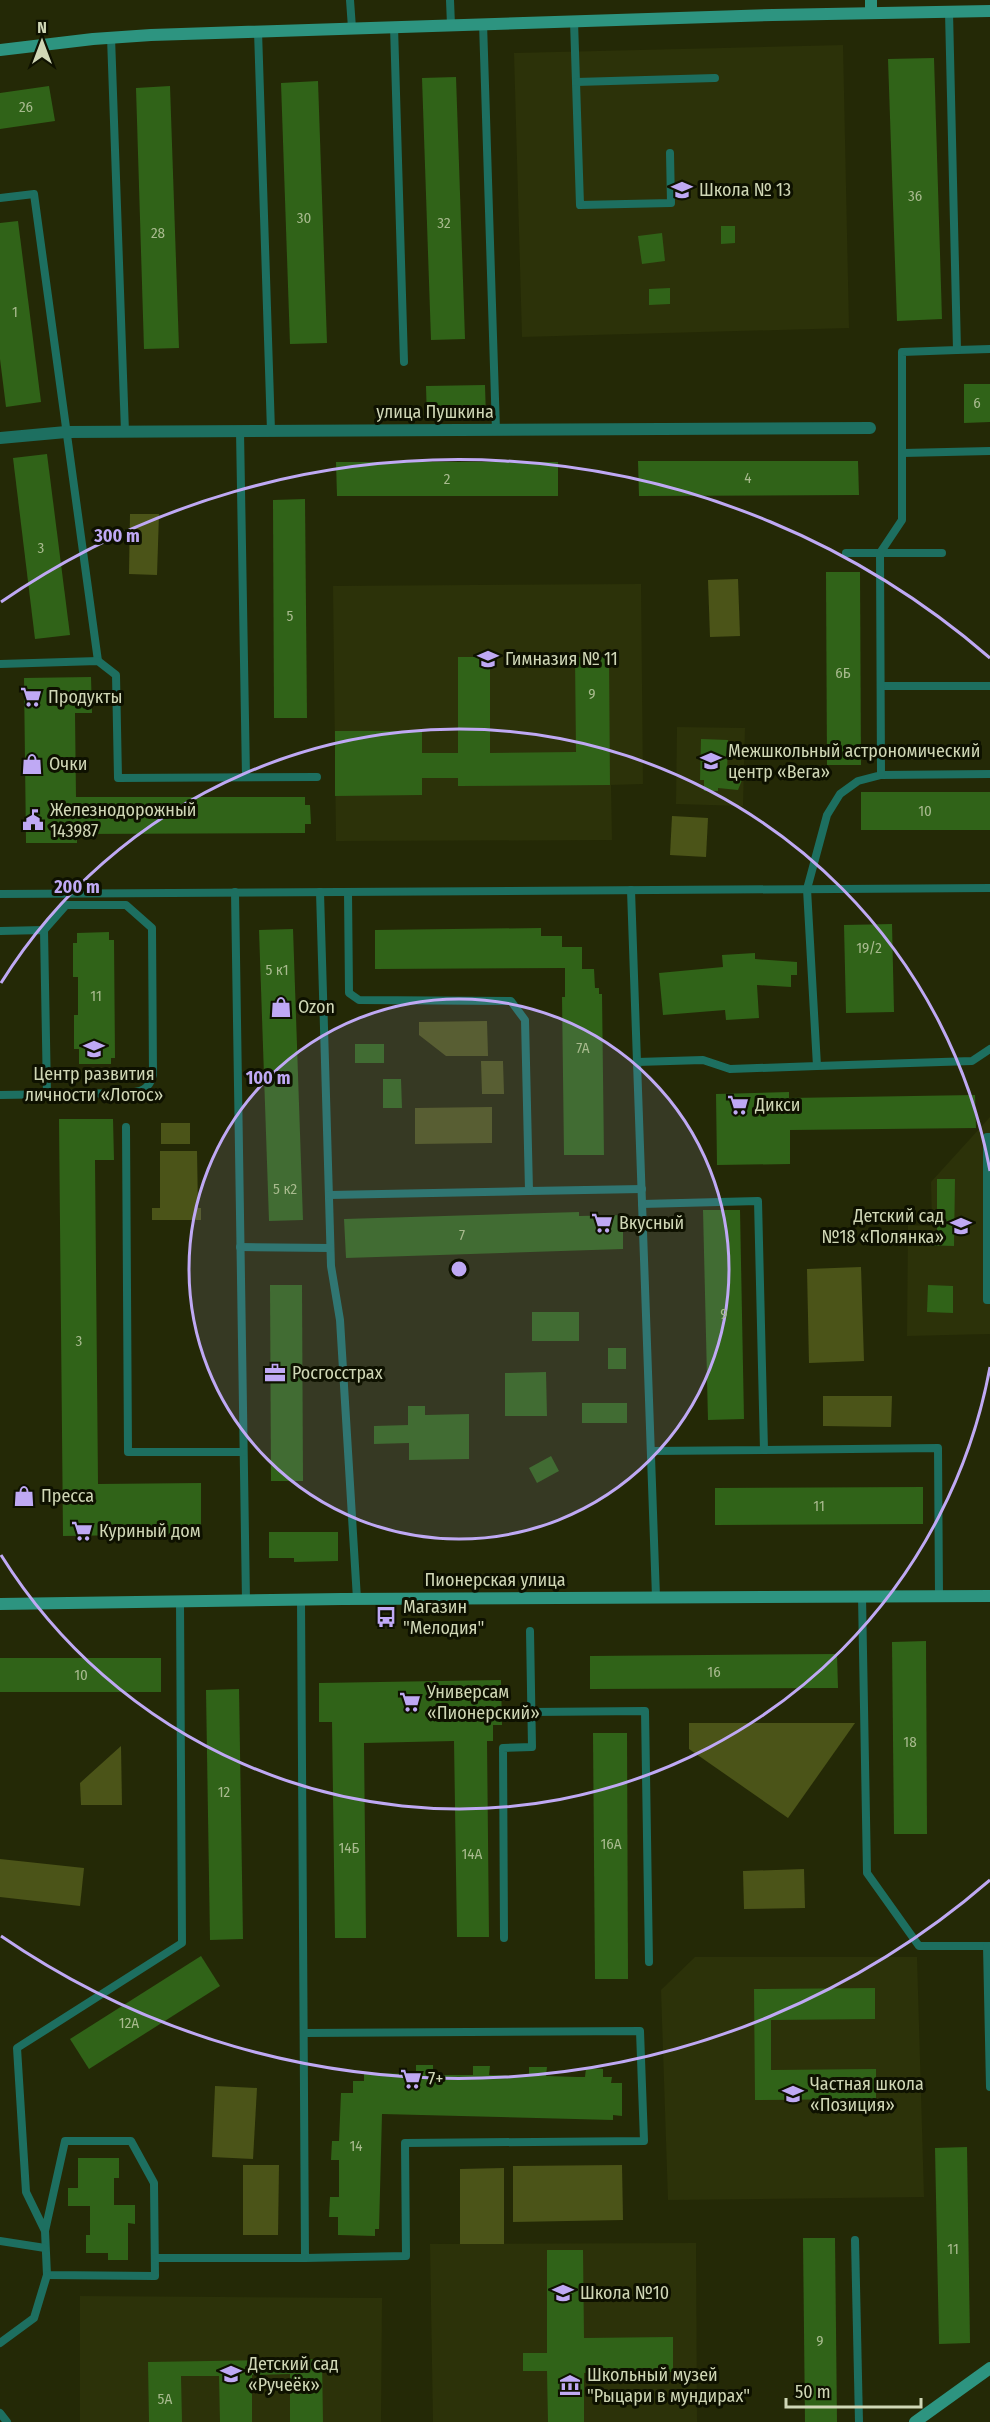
<svg xmlns="http://www.w3.org/2000/svg" width="990" height="2422" viewBox="0 0 990 2422" font-family="'Fira Sans Condensed',sans-serif">
<rect width="100%" height="100%" fill="#242906"/>
<!-- built -->
<g fill="#2c3209">
<path d="M843 45 849 328 522 337 514 53Z"/>
<path d="M641 584 643 784 611 785 612 840 336 841 333 586Z"/>
<path d="M677 727 745 728 743 806 676 804Z"/>
<path d="M990 1117V1334L907 1336 908 1225 932 1226 931 1182Z"/>
<path d="M695 1957H917L924 2197 668 2200 661 1990Z"/>
<path d="M696 2243 697 2422H433L430 2244Z"/>
<path d="M80 2296 382 2298 381 2422H80Z"/>
</g>
<!-- green -->
<g fill="#4b5418">
<path d="M130 514H159L157 575 129 574Z"/>
<path d="M738 579 740 636 710 637 708 580Z"/>
<path d="M672 816 708 818 706 857 670 855Z"/>
<path d="M487 1021 488 1056H446L419 1035V1022Z"/>
<path d="M481 1061H503L504 1094H482Z"/>
<path d="M492 1107V1143L415 1144V1108Z"/>
<rect x="161" y="1123" width="29" height="21"/>
<path d="M160 1151H197L198 1208H201V1220H152V1208H160Z"/>
<path d="M861 1267 864 1361 809 1363 807 1269Z"/>
<path d="M823 1396H892L891 1427 823 1426Z"/>
<path d="M689 1723H855L788 1818 689 1749Z"/>
<path d="M121 1746 122 1805H81L80 1783Z"/>
<path d="M0 1859 84 1868 80 1906 0 1897Z"/>
<path d="M804 1869 805 1908 744 1909 743 1871Z"/>
<path d="M215 2086 257 2088 253 2159 212 2157Z"/>
<path d="M243 2165H279L278 2235H243Z"/>
<path d="M622 2165 623 2220 513 2222V2166Z"/>
<path d="M504 2168V2244H460V2169Z"/>
</g>
<!-- building -->
<g fill="#306318">
<path d="M934 58 942 319 897 321 888 59Z"/>
<path d="M456 77 465 339 431 340 422 78Z"/>
<path d="M318 81 327 343 290 344 281 83Z"/>
<path d="M49 86 55 121 0 129V93Z"/>
<path d="M170 86 179 348 144 349 136 88Z"/>
<path d="M18 221 41 402 6 407 0 359V223Z"/>
<path d="M721 226H735V243L721 244Z"/>
<path d="M662 233 665 261 642 264 638 236Z"/>
<path d="M670 288V304L649 305V289Z"/>
<path d="M964 384H990V422L964 423Z"/>
<path d="M485 385 486 418 427 419 426 386Z"/>
<path d="M47 454 70 635 35 639 13 458Z"/>
<path d="M638 461H858L859 495 639 496Z"/>
<path d="M336 462H558V496H337Z"/>
<path d="M305 499 307 718H274L273 500Z"/>
<path d="M826 572H860L861 765H827Z"/>
<path d="M458 657H490V753L576 752 575 657H609L610 785 458 786V778H422V795L335 796V731H422V753H458Z"/>
<path d="M91 677 92 713H75L76 797H305V805H310L311 824H305V833L77 834V843H26L24 678Z"/>
<path d="M701 739 728 740 727 775 737 776 742 780 738 790 718 788V791H704V780H700Z"/>
<rect x="861" y="792" width="129" height="38"/>
<path d="M892 924 894 1012 846 1013 844 925Z"/>
<path d="M541 928V936H562V947H582V969H594L595 988H599V994H602L604 1155H564L562 997H565V968L375 969V930Z"/>
<path d="M293 929 303 1220 269 1221 259 930Z"/>
<path d="M109 932V940H114L115 1058H111V1064H79V1049H74V1015H78V977H73V943H77V933Z"/>
<path d="M755 953V959L797 962V975H791V987L757 985 759 1018 726 1020 725 1010 663 1015 659 973 723 967 722 955Z"/>
<rect x="355" y="1044" width="29" height="19"/>
<path d="M383 1079H401L402 1108H383Z"/>
<path d="M789 1092V1098L975 1095 976 1128 790 1130V1164L717 1165 716 1094Z"/>
<path d="M59 1119H113L114 1160H95L98 1484 201 1483V1534L63 1536Z"/>
<path d="M937 1179H955L954 1246 920 1245V1231H937Z"/>
<path d="M703 1210H740L744 1419 708 1420Z"/>
<path d="M579 1212V1216L623 1215V1249L346 1258 344 1219Z"/>
<path d="M270 1285H302L303 1481H271Z"/>
<path d="M928 1285 953 1286V1313L927 1312Z"/>
<rect x="532" y="1312" width="47" height="29"/>
<rect x="608" y="1348" width="18" height="21"/>
<path d="M546 1372 547 1416H505V1373Z"/>
<rect x="582" y="1403" width="45" height="20"/>
<path d="M408 1406H425V1415L469 1414V1459L409 1460V1443L374 1444V1426L408 1425Z"/>
<path d="M551 1456 559 1471 537 1483 529 1468Z"/>
<path d="M923 1487V1524L715 1525V1488Z"/>
<path d="M269 1532H338V1561L294 1562V1558H269Z"/>
<path d="M926 1641 927 1834H894L892 1642Z"/>
<path d="M837 1654 838 1688 590 1689V1656Z"/>
<rect x="0" y="1658" width="161" height="34"/>
<path d="M501 1680 502 1725H493V1741H487L489 1937H457L454 1741 364 1743 366 1938H335L332 1722H319V1683Z"/>
<path d="M239 1689 243 1939 210 1940 206 1690Z"/>
<path d="M593 1733H627L628 1979H595Z"/>
<path d="M201 1956 220 1986 89 2069 70 2039Z"/>
<path d="M875 1988V2019L771 2020V2070L876 2069V2099L755 2100 754 1989Z"/>
<path d="M416 2065H433V2074L441 2075H473V2066H490L489 2075 520 2076H529V2067H547L546 2076 577 2077H585L586 2068 603 2069V2077H612L611 2083H622V2116L613 2115V2120L382 2114 379 2229H375V2236L338 2235V2217H329L330 2197H339V2160H331L332 2141H339L341 2093H353V2081H364V2073L416 2074Z"/>
<path d="M967 2147 970 2343 939 2344 935 2148Z"/>
<path d="M78 2158H119V2178H114V2205H135V2224L128 2223V2260H108V2253H86V2235H90V2206H68V2188H78Z"/>
<path d="M803 2238H835L837 2422H805Z"/>
<path d="M547 2250H583L584 2338 673 2337V2372L584 2373V2422H548L547 2371H523V2353H547Z"/>
<path d="M322 2359 323 2422H290V2374L252 2375V2422H220L219 2376H181L182 2422H149L148 2362Z"/>
</g>
<g fill="none" stroke-linecap="round" stroke-linejoin="round">
<!-- lane -->
<g stroke="#1d6f60" stroke-width="8">
<path d="M350 0 352 28"/>
<path d="M450 0 451 25"/>
<path d="M574 21 580 205 671 203 670 153"/>
<path d="M483 23 496 430"/>
<path d="M394 26 404 362"/>
<path d="M258 31 271 431"/>
<path d="M111 37 125 432"/>
<path d="M576 82 715 78"/>
<path d="M0 198 34 194 98 661"/>
<path d="M957 350 990 349"/>
<path d="M240 431 246 777"/>
<path d="M903 453 990 451"/>
<path d="M846 553H942"/>
<path d="M0 664 98 661 116 675 118 778 317 777"/>
<path d="M882 686H990"/>
<path d="M881 775 990 774"/>
<path d="M631 890 637 1062"/>
<path d="M235 892 246 1601"/>
<path d="M320 892 331 1266 340 1320 357 1599"/>
<path d="M348 892 349 993 359 1000 511 1001 525 1020 529 1191 642 1189"/>
<path d="M0 894 990 888"/>
<path d="M0 931 44 930 47 1094"/>
<path d="M817 1066 972 1061 990 1049"/>
<path d="M0 1095 126 1093C141 1092 149 1090 153 1075L152 928 126 905H66L44 930"/>
<path d="M126 1127 128 1452H243"/>
<path d="M990 1137H987V1300H990"/>
<path d="M329 1195 529 1191"/>
<path d="M642 1204 758 1201 764 1450 651 1451"/>
<path d="M240 1247 330 1248"/>
<path d="M764 1450 938 1448 939 1596"/>
<path d="M862 1596 867 1873 919 1946H990"/>
<path d="M656 1597 637 1062 703 1060 730 1069 817 1066 807 889 827 815 840 794 858 781 881 775 880 553 902 520V352L957 350 949 12"/>
<path d="M301 1600 305 2258 406 2256 405 2143 644 2141 640 2031 304 2033"/>
<path d="M531 1712 645 1711 649 1962"/>
<path d="M504 1938 503 1748 532 1747 530 1631"/>
<path d="M987 1946 990 2087"/>
<path d="M45 2231 65 2141H131L154 2183 155 2276 47 2275 45 2231 26 2192 17 2048 182 1943 180 1602"/>
<path d="M855 2240 859 2422"/>
<path d="M0 2241 45 2248"/>
<path d="M155 2258H305"/>
<path d="M0 2343 34 2318 47 2275"/>
<path d="M0 2413 7 2422"/>
</g>
<!-- street -->
<path stroke="#1d6f60" stroke-width="12" d="M0 438 66 432 870 428"/>
<!-- secondary -->
<g stroke="#2d9480" stroke-width="12">
<path d="M871 0V13"/>
<path d="M0 50 93 39 151 35 773 15 990 11"/>
<path d="M0 1604 342 1599 990 1596"/>
<path d="M915 2422 990 2368"/>
</g>
</g>
<!-- distance rings -->
<circle cx="459" cy="1269" r="270" fill="#bfa9f4" fill-opacity=".12"/>
<g fill="none" stroke="#bfa9f4" stroke-width="3">
<circle cx="459" cy="1269" r="270"/>
<path d="M990 1367A540 540 0 0 1 1 1555M1 983A540 540 0 0 1 990 1171"/>
<path d="M990 1880A809 809 0 0 1 1 1936M1 602A809 809 0 0 1 990 658"/>
</g>
<!-- icons -->
<defs>
<symbol id="school-bare" viewBox="-9 -9 18 18"><path d="M0-5L7-2L0 1L-7-2ZM-4 1L0 2.5L4 1V4Q0 6-4 4Z" fill="#bfa9f4" stroke="#0e1100" stroke-width="2.5" paint-order="stroke"/></symbol>
<symbol id="supermarket-bare" viewBox="-9 -9 18 18"><path d="M-6-5.5h2.5l.6 2H6L4.5 2H-2.5L-4.4-4H-6ZM-1.5 3.2a1.3 1.3 0 1 0 .1 0ZM3 3.2a1.3 1.3 0 1 0 .1 0Z" fill="#bfa9f4" stroke="#0e1100" stroke-width="2.5" paint-order="stroke"/></symbol>
<symbol id="shop-bare" viewBox="-9 -9 18 18"><path d="M-5-2.5h2.3a2.7 3.5 0 0 1 5.4 0H5L5.5 6h-11ZM-1.5-2.5h3a1.5 2.3 0 0 0-3 0Z" fill="#bfa9f4" stroke="#0e1100" stroke-width="2.5" paint-order="stroke"/></symbol>
<symbol id="civic-bare" viewBox="-9 -9 18 18"><path d="M-.6-6.5H3V-4.5H.6V-3L4-1V1h2V6H-6V1h2V-1L-.6-3ZM-1.2 2.5V6h2.4V2.5Z" fill="#bfa9f4" stroke="#0e1100" stroke-width="2.5" paint-order="stroke"/></symbol>
<symbol id="office-bare" viewBox="-9 -9 18 18"><path d="M-6-3h4V-5.5h4V-3h4V5H-6ZM-1-4.5V-3h2v-1.5ZM-6 0V1H6V0Z" fill="#bfa9f4" stroke="#0e1100" stroke-width="2.5" paint-order="stroke"/></symbol>
<symbol id="bus-bare" viewBox="-9 -9 18 18"><path d="M-5-6H5V4H4V6H2V4H-2V6H-4V4H-5ZM-3.5-4V0h7V-4ZM-3.5 1.2v1.5H-2V1.2ZM2 1.2v1.5H3.5V1.2Z" fill="#bfa9f4" stroke="#0e1100" stroke-width="2.5" paint-order="stroke"/></symbol>
<symbol id="museum-bare" viewBox="-9 -9 18 18"><path d="M0-6L6-3V-2H-6V-3ZM-5-1h2V3h-2ZM-1-1h2V3h-2ZM3-1h2V3H3ZM-6 4H6V6H-6Z" fill="#bfa9f4" stroke="#0e1100" stroke-width="2.5" paint-order="stroke"/></symbol>
</defs>
<g fill-rule="evenodd">
<use href="#school-bare" x="667" y="175" width="30" height="30"/>
<use href="#school-bare" x="473" y="644" width="30" height="30"/>
<use href="#supermarket-bare" x="16" y="682" width="30" height="30"/>
<use href="#school-bare" x="696" y="746" width="30" height="30"/>
<use href="#shop-bare" x="17" y="749" width="30" height="30"/>
<use href="#civic-bare" x="18" y="805" width="30" height="30"/>
<use href="#shop-bare" x="266" y="992" width="30" height="30"/>
<use href="#school-bare" x="79" y="1034" width="30" height="30"/>
<use href="#supermarket-bare" x="723" y="1090" width="30" height="30"/>
<use href="#supermarket-bare" x="587" y="1208" width="30" height="30"/>
<use href="#school-bare" x="946" y="1211" width="30" height="30"/>
<use href="#office-bare" x="260" y="1358" width="30" height="30"/>
<use href="#shop-bare" x="9" y="1481" width="30" height="30"/>
<use href="#supermarket-bare" x="67" y="1516" width="30" height="30"/>
<use href="#bus-bare" x="371" y="1602" width="30" height="30"/>
<use href="#supermarket-bare" x="395" y="1687" width="30" height="30"/>
<use href="#supermarket-bare" x="396" y="2064" width="30" height="30"/>
<use href="#school-bare" x="778" y="2079" width="30" height="30"/>
<use href="#school-bare" x="548" y="2278" width="30" height="30"/>
<use href="#school-bare" x="216" y="2359" width="30" height="30"/>
<use href="#museum-bare" x="555" y="2370" width="30" height="30"/>
</g>
<g text-anchor="middle" stroke-width="6" stroke-linejoin="round" paint-order="stroke">
<!-- number labels -->
<g font-size="15" fill="#a8ba8e">
<text x="26" y="112">26</text>
<text x="915" y="201">36</text>
<text x="304" y="223">30</text>
<text x="444" y="228">32</text>
<text x="158" y="238">28</text>
<text x="15" y="317">1</text>
<text x="977" y="408">6</text>
<text x="748" y="483">4</text>
<text x="447" y="484">2</text>
<text x="41" y="553">3</text>
<text x="290" y="621">5</text>
<text x="843" y="678">6Б</text>
<text x="592" y="699">9</text>
<text x="925" y="816">10</text>
<text x="869" y="953">19/2</text>
<text x="277" y="975">5 к1</text>
<text x="96" y="1001">11</text>
<text x="583" y="1053">7А</text>
<text x="285" y="1194">5 к2</text>
<text x="462" y="1240">7</text>
<text x="724" y="1319">9</text>
<text x="79" y="1346">3</text>
<text x="819" y="1511">11</text>
<text x="714" y="1677">16</text>
<text x="81" y="1680">10</text>
<text x="910" y="1747">18</text>
<text x="224" y="1797">12</text>
<text x="611" y="1849">16А</text>
<text x="349" y="1853">14Б</text>
<text x="472" y="1859">14А</text>
<text x="129" y="2028">12А</text>
<text x="356" y="2151">14</text>
<text x="953" y="2254">11</text>
<text x="820" y="2346">9</text>
<text x="165" y="2404">5А</text>
</g>
<!-- poi labels -->
<g font-size="18" fill="#d0d7b6" stroke="#0e1100" text-anchor="start">
<text x="699" y="196">Школа № 13</text>
<text x="505" y="665">Гимназия № 11</text>
<text x="48" y="703">Продукты</text>
<text x="728" y="757">Межшкольный астрономический<tspan x="728" dy="21">центр «Вега»</tspan></text>
<text x="49" y="770">Очки</text>
<text x="50" y="816">Железнодорожный<tspan x="50" dy="21">143987</tspan></text>
<text x="298" y="1013">Ozon</text>
<text x="94" y="1080" text-anchor="middle">Центр развития<tspan x="94" dy="21">личности «Лотос»</tspan></text>
<text x="755" y="1111">Дикси</text>
<text x="944" y="1222" text-anchor="end">Детский сад<tspan x="944" dy="21">№18 «Полянка»</tspan></text>
<text x="619" y="1229">Вкусный</text>
<text x="292" y="1379">Росгосстрах</text>
<text x="41" y="1502">Пресса</text>
<text x="99" y="1537">Куриный дом</text>
<text x="403" y="1613">Магазин<tspan x="403" dy="21">"Мелодия"</tspan></text>
<text x="427" y="1698">Универсам<tspan x="427" dy="21">«Пионерский»</tspan></text>
<text x="428" y="2085">7+</text>
<text x="810" y="2090">Частная школа<tspan x="810" dy="21">«Позиция»</tspan></text>
<text x="580" y="2299">Школа №10</text>
<text x="248" y="2370">Детский сад<tspan x="248" dy="21">«Ручеёк»</tspan></text>
<text x="587" y="2381">Школьный музей<tspan x="587" dy="21">"Рыцари в мундирах"</tspan></text>
</g>
<!-- street labels -->
<g font-size="18" fill="#d0d7b6" stroke="#0e1100">
<text x="435" y="418">улица Пушкина</text>
<text x="495" y="1586">Пионерская улица</text>
</g>
</g>
<circle cx="459" cy="1269" r="9" fill="#bfa9f4" stroke="#0e1100" stroke-width="3"/>
<g font-size="18" text-anchor="middle" font-weight="bold" fill="#bfa9f4" stroke="#0e1100" stroke-width="6" stroke-linejoin="round" paint-order="stroke">
<text x="117" y="542">300 m</text>
<text x="77" y="893">200 m</text>
<text x="268" y="1084">100 m</text>
</g>
<!-- north arrow -->
<g transform="translate(42 42)" stroke="#0e1100" stroke-width="4.5" paint-order="stroke">
<path d="M0-4.5L10 22L0 15L-10 22Z" fill="#d0d7b6"/>
<text y="-9" font-size="16" font-weight="bold" text-anchor="middle" fill="#d0d7b6">N</text>
</g>
<!-- scale -->
<path d="M786 2398v9h135v-9" fill="none" stroke="#d0d7b6" stroke-width="3"/>
<text x="795" y="2398" font-size="18" fill="#d0d7b6" stroke="#0e1100" stroke-width="4.5" paint-order="stroke">50 m</text>
</svg>
